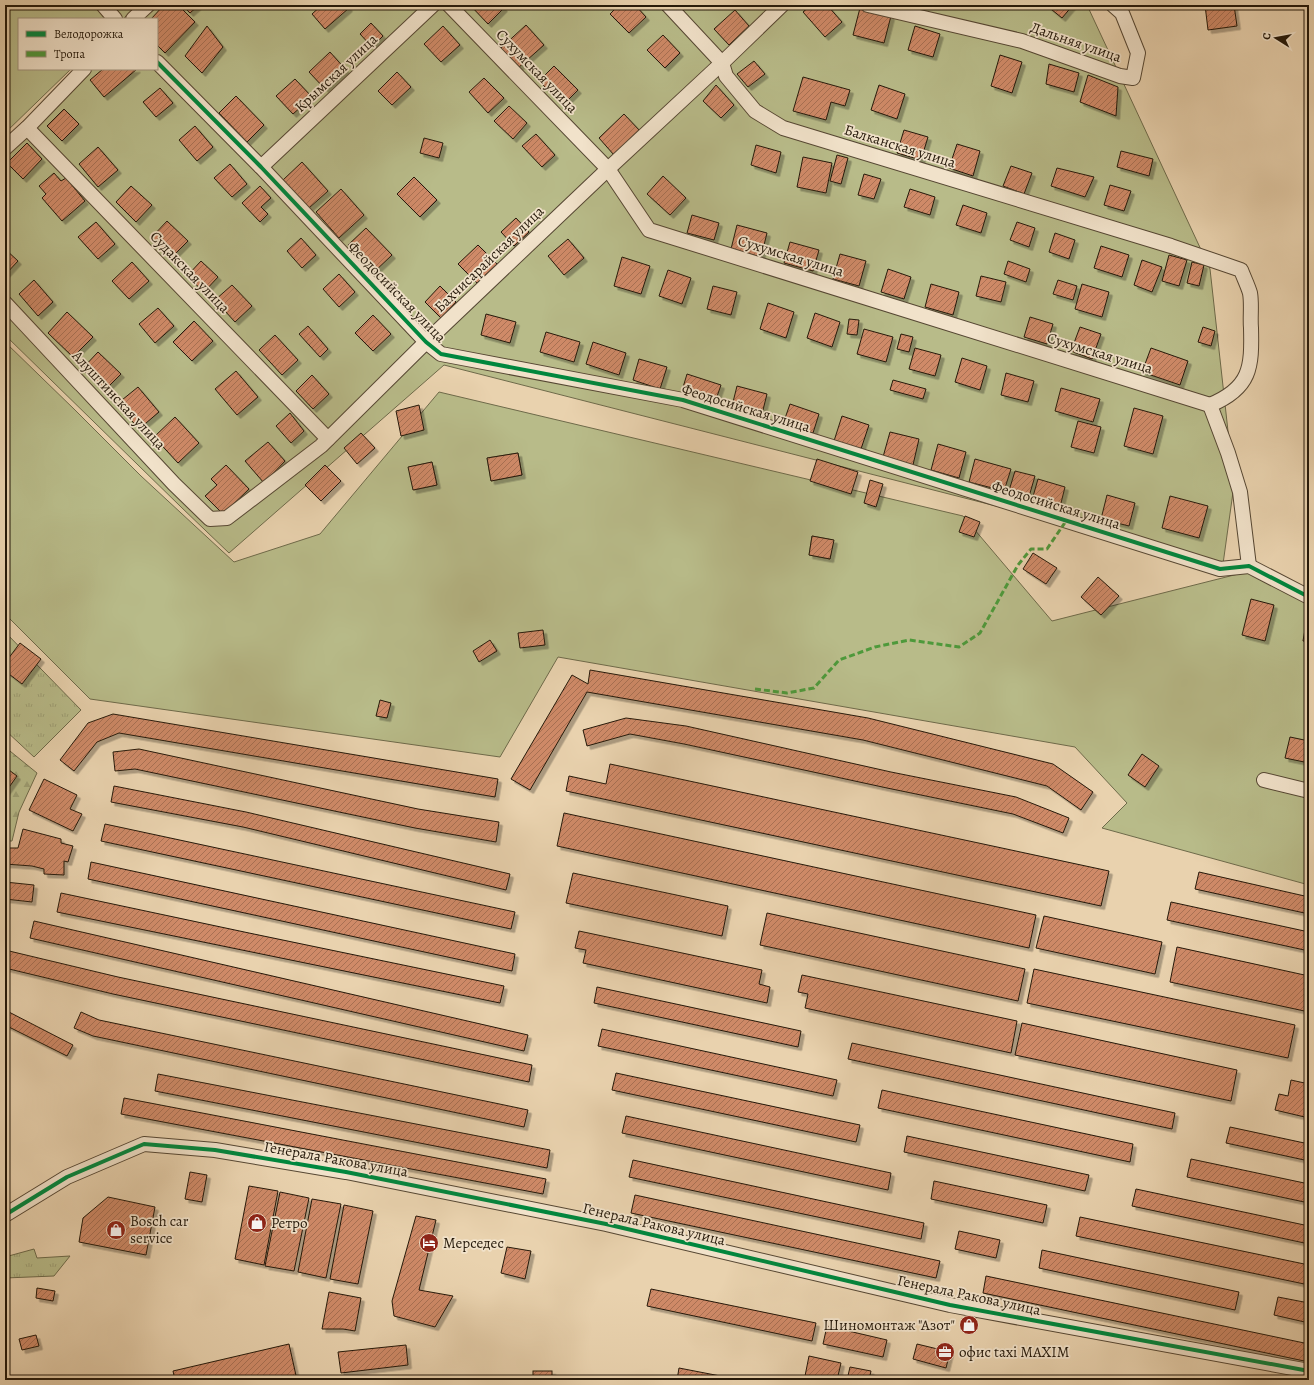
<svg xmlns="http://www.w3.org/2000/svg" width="1314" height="1385" viewBox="0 0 1314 1385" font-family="Alegreya,serif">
<defs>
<pattern id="grass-tufts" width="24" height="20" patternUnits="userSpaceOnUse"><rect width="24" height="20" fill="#b8bb89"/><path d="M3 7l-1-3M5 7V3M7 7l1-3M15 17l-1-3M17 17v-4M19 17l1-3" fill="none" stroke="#9ea075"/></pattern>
<pattern id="forest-firs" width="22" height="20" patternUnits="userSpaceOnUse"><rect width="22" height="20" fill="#b8bb89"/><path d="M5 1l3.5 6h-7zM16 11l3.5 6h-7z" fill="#9ea075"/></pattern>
<pattern id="building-hatch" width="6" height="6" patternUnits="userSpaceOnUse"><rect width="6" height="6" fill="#cf8a67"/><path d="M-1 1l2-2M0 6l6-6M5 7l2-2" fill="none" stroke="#a87053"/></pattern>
<filter id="shadow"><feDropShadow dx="3.5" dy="3.5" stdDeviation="0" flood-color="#0004"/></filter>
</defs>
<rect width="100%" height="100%" fill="#e9d2ae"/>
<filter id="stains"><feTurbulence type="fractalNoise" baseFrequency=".005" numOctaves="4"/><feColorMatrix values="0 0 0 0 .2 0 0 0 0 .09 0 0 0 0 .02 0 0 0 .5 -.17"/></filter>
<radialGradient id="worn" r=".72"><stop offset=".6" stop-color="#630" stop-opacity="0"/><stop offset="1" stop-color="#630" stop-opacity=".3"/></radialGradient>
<!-- grass -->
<g fill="url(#grass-tufts)" stroke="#6e6a4a">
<path d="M5 632 81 710 34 757 5 730Z"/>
<path d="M34 1249 37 1258 70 1256 54 1276 5 1278V1257Z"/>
</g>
<!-- forest -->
<path fill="url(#forest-firs)" stroke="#6e6a4a" d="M5 747 37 773 19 812 12 841H5Z"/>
<!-- garden -->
<g fill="#b8bb89" stroke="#6e6a4a" fill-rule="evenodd">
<path d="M5 5H137L123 19H19V69H71L5 133Z"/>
<path d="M153 5H1087L1210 269 1234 485 1223 564 444 365 229 553 181 507 5 335V144L85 69H157V19H138Z"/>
<path d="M5 342 75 410 141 476 234 562 320 534 439 392 963 516 1052 621 1246 572 1309 600V885L1102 828 1127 803 1075 747 558 657 500 757 90 699 5 614ZM518 453 522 475 491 481 487 458ZM432 462 437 485 414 490 409 467ZM812 536 833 540 830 559 809 555Z"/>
</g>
<!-- building -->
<g fill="url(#building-hatch)" stroke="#25190a" filter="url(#shadow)">
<path d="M164 5H178L195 22 165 53 157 45V19H151Z"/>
<path d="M182 5H199L190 13Z"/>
<path d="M322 5H347L349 8 325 29 312 14Z"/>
<path d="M470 5H501L504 8 488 24Z"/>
<path d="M619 5H635L646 17 629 33 610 14Z"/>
<path d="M811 5H827L842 22 825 37 803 12Z"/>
<path d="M1046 5H1073L1062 18Z"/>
<path d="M1205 5H1234L1237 26 1208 30Z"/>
<path d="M860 8 891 16 884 43 853 35Z"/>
<path d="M735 10 749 26 729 45 714 29Z"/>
<path d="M371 23 383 36 372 47 360 34Z"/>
<path d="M526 25 544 45 518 68 501 48Z"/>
<path d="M207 26 223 47 202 73 185 56Z"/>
<path d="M443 26 460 45 441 62 424 44Z"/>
<path d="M915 26 940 34 933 57 908 50Z"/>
<path d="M663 35 680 53 665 68 647 50Z"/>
<path d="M330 52 346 70 325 89 309 72Z"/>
<path d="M1000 55 1022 62 1012 93 991 86Z"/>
<path d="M754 61 765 74 748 87 737 74Z"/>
<path d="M1049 64 1079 73 1074 92 1046 84Z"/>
<path d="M554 66 578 90 563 105 539 81Z"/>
<path d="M103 69H137L104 97 90 80Z"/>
<path d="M397 72 411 87 392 105 378 91Z"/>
<path d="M1088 75 1118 87 1116 116 1080 102Z"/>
<path d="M803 77 850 90 845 106 831 102 826 120 793 111Z"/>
<path d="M484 78 504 98 488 113 469 92Z"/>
<path d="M295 79 312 97 293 114 276 96Z"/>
<path d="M716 85 734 105 721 118 703 101Z"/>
<path d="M879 85 905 94 897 119 871 110Z"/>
<path d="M160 88 173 103 156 117 143 102Z"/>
<path d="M236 96 264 125 247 142 219 113Z"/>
<path d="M509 106 527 123 513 139 494 121Z"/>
<path d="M64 109 79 124 62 141 47 126Z"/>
<path d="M624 114 640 131 614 155 599 138Z"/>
<path d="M195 126 213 147 197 161 179 140Z"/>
<path d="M904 130 928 137 921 160 897 153Z"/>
<path d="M536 134 555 155 542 167 522 146Z"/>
<path d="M424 138 443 143 439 158 420 153Z"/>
<path d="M27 143 42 159 23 179 7 163Z"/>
<path d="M957 144 980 151 973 176 949 168Z"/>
<path d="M756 145 781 152 776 173 751 165Z"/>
<path d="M98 147 118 170 98 187 79 164Z"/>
<path d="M1121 151 1153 159 1149 176 1117 167Z"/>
<path d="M837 155 848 158 841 184 830 181Z"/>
<path d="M803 157 832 163 826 193 797 187Z"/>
<path d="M302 162 328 191 309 208 283 180Z"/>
<path d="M230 164 247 184 232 197 214 178Z"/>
<path d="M1011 166 1032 173 1024 194 1003 186Z"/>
<path d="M1057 168 1094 177 1085 197 1051 186Z"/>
<path d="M54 173 61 181 66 178 85 201 62 221 42 198 46 194 39 186Z"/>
<path d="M864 174 881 179 874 199 858 195Z"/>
<path d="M663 176 686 198 670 215 647 194Z"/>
<path d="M414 177 437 200 420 217 397 194Z"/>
<path d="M1110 185 1131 191 1124 211 1104 205Z"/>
<path d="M131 186 152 205 136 222 116 202Z"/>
<path d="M260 186 271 198 261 207 268 214 260 222 242 203Z"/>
<path d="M341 189 364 215 339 238 316 212Z"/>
<path d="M910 189 935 197 930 215 904 207Z"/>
<path d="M963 205 987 213 981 233 956 225Z"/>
<path d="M692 215 719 223 714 240 687 233Z"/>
<path d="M516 218 529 232 514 246 501 232Z"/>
<path d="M167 221 188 241 171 258 151 238Z"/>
<path d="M96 222 115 244 98 259 78 237Z"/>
<path d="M1017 222 1035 228 1029 247 1010 240Z"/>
<path d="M737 225 767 233 761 257 731 249Z"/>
<path d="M366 228 392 255 373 273 348 245Z"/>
<path d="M1055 233 1075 240 1069 259 1049 252Z"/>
<path d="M301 238 316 255 302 268 287 251Z"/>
<path d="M568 239 584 258 564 275 548 256Z"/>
<path d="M790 242 819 250 813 271 784 263Z"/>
<path d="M478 245 497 264 477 283 458 264Z"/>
<path d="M1101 246 1129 255 1122 277 1094 268Z"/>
<path d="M5 249 18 261 5 275Z"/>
<path d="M840 254 866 261 859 286 833 279Z"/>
<path d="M1169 255 1187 260 1179 286 1162 281Z"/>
<path d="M622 257 650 266 641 294 614 286Z"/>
<path d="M1142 260 1162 267 1152 292 1134 285Z"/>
<path d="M201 261 218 277 204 292 187 276Z"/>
<path d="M1008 261 1030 269 1026 282 1004 274Z"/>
<path d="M132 262 149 281 129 299 112 281Z"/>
<path d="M1192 262 1204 265 1199 286 1187 283Z"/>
<path d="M888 269 911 277 904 299 881 292Z"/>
<path d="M668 270 691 278 682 304 659 296Z"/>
<path d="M339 274 355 292 339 307 323 289Z"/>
<path d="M981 276 1006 282 1001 302 976 296Z"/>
<path d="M34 280 53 302 38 316 19 294Z"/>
<path d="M1058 280 1077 286 1073 300 1053 294Z"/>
<path d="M931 284 959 292 953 315 925 307Z"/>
<path d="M1082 284 1109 292 1102 317 1075 309Z"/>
<path d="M232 285 252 306 235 322 215 300Z"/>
<path d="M440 286 456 302 441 318 425 302Z"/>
<path d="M713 286 737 292 731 315 707 309Z"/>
<path d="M768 303 794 312 786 338 760 329Z"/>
<path d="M158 308 174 326 155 343 139 324Z"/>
<path d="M67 312 93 337 73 357 48 333Z"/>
<path d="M815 313 840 322 832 347 807 338Z"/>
<path d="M486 314 516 322 510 343 481 335Z"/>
<path d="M373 315 391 334 373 351 355 333Z"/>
<path d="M1030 317 1053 324 1047 344 1024 337Z"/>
<path d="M849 319 859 320 857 335 847 334Z"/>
<path d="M194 321 213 341 192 361 173 342Z"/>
<path d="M308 326 328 349 320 357 299 334Z"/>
<path d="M1080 327 1101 334 1092 359 1071 351Z"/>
<path d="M1203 327 1215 331 1211 346 1198 342Z"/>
<path d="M864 329 893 337 886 362 857 354Z"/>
<path d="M546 332 580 342 574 362 540 352Z"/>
<path d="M901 334 913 337 909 352 897 349Z"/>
<path d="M275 335 298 360 282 375 259 350Z"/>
<path d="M593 342 626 353 619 375 586 364Z"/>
<path d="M915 348 941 355 935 376 909 369Z"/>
<path d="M1151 348 1188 361 1180 385 1142 372Z"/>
<path d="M98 352 121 374 104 391 82 369Z"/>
<path d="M962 358 987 366 980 390 955 382Z"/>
<path d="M639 359 667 367 660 389 633 380Z"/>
<path d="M236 371 258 397 237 415 215 389Z"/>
<path d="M1006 373 1034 381 1028 402 1001 395Z"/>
<path d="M687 374 721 385 714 405 681 394Z"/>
<path d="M312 375 329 394 313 409 296 391Z"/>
<path d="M893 380 926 389 923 399 890 390Z"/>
<path d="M737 386 767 394 761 418 731 410Z"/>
<path d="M138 387 159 412 139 429 117 404Z"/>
<path d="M1061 388 1100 399 1093 422 1055 411Z"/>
<path d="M790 404 819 414 813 433 783 424Z"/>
<path d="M419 405 424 430 401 436 396 411Z"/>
<path d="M1134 408 1163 416 1153 454 1124 446Z"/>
<path d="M290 413 304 431 291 443 276 426Z"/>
<path d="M842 416 869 425 861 449 834 441Z"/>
<path d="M175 417 199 443 178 463 154 437Z"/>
<path d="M1078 421 1101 427 1094 453 1071 447Z"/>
<path d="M890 432 919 439 913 465 883 457Z"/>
<path d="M361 433 375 448 357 464 344 448Z"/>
<path d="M268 442 285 461 264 483 245 461Z"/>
<path d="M938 444 966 452 959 478 931 470Z"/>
<path d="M518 453 522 475 491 481 487 458Z"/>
<path d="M817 459 858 472 851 494 810 481Z"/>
<path d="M975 459 1011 469 1004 491 969 482Z"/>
<path d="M432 462 437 485 413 490 408 467Z"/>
<path d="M226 465 249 489 223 514 205 496 217 485 211 479Z"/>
<path d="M325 465 341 481 321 501 305 485Z"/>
<path d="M1015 471 1035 476 1028 500 1008 494Z"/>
<path d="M1038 479 1065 487 1060 507 1032 500Z"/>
<path d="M870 480 883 484 876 507 864 503Z"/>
<path d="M1107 495 1135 503 1129 526 1101 519Z"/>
<path d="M1170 496 1208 506 1199 538 1162 528Z"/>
<path d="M965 516 980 522 974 537 959 532Z"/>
<path d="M812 536 834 540 830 559 809 555Z"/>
<path d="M1033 553 1057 568 1046 584 1023 569Z"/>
<path d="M1098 577 1119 596 1101 615 1081 597Z"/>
<path d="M1251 599 1274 605 1265 641 1242 635Z"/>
<path d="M1308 612H1309V642L1303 641Z"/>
<path d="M543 630 545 645 520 648 518 633Z"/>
<path d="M490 640 497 651 479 662 473 651Z"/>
<path d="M20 643 41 659 22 684 5 671V663Z"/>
<path d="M590 670 868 718 1053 764 1093 792 1081 810 1047 786 863 740 587 692 530 790 511 779 572 675 588 684Z"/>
<path d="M380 700 391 703 387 718 376 716Z"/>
<path d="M113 714 498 779 495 797 119 733 97 742 74 771 60 760 88 723Z"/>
<path d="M626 718 686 726 891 772 1016 797 1069 818 1063 833 1013 814 887 788 684 744 630 734 587 746 583 730Z"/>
<path d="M1290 737 1309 741V763L1285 758Z"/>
<path d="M139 749 418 809 499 822 496 842 415 828 135 769 115 771 113 752Z"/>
<path d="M1142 754 1159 766 1145 787 1128 775Z"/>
<path d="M610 764 1109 871 1101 906 566 791 569 776 606 784Z"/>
<path d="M5 767 17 776 5 793Z"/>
<path d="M44 779 77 795 70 809 82 814 73 831 29 810Z"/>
<path d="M114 786 246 812 510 874 506 890 243 827 111 802Z"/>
<path d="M564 813 1036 915 1029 948 557 846Z"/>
<path d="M105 824 515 912 511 929 101 841Z"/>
<path d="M23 829 61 839V843L73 846 68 862 64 861V875L44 874V869L32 866 5 864V848H18Z"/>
<path d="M91 862 515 954 512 971 88 879Z"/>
<path d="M1199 872 1309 897V914L1195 889Z"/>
<path d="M573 873 728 906 722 936 566 903Z"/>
<path d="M5 882 34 885 32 902 5 899Z"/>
<path d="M61 893 249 933 504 986 500 1003 57 912Z"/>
<path d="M1171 902 1309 932V951L1167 920Z"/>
<path d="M767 913 1025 969 1018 1001 760 945Z"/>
<path d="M1044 916 1162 942 1155 974 1036 948Z"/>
<path d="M34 921 528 1035 524 1051 30 938Z"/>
<path d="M579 931 762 970 759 984 770 987 767 1003 583 963 586 950 575 948Z"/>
<path d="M1177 947 1309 976V1012L1170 982Z"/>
<path d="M5 950 118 977 532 1065 529 1082 113 994 5 968Z"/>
<path d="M1034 969 1295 1025 1288 1058 1027 1003Z"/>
<path d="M802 975 1017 1021 1011 1053 805 1008 808 994 798 992Z"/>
<path d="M597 987 801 1031 798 1047 594 1003Z"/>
<path d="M5 1010 73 1045 67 1056 5 1025Z"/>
<path d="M81 1012 99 1020 528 1110 524 1127 93 1036 74 1028Z"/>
<path d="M1022 1023 1237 1070 1231 1101 1015 1055Z"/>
<path d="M602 1029 837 1080 833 1096 598 1046Z"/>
<path d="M852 1043 1175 1113 1172 1129 848 1059Z"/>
<path d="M616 1073 860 1125 856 1142 612 1090Z"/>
<path d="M158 1074 550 1150 547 1168 155 1091Z"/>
<path d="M1291 1080 1309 1084V1118L1275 1110 1279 1094 1288 1096Z"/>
<path d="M882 1090 1133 1144 1130 1162 878 1108Z"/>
<path d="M124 1098 546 1179 543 1194 121 1114Z"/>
<path d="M626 1116 891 1173 888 1190 622 1133Z"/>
<path d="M1230 1127 1309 1144V1161L1226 1143Z"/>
<path d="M907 1136 1089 1175 1085 1191 904 1152Z"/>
<path d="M1191 1159 1309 1184V1203L1187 1177Z"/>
<path d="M633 1160 924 1223 921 1239 629 1177Z"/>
<path d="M190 1172 207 1175 202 1202 185 1199Z"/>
<path d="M934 1181 1047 1205 1043 1223 931 1199Z"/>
<path d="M249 1186 278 1191 264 1265 235 1259Z"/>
<path d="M1136 1189 1309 1226V1244L1132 1206Z"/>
<path d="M280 1192 309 1198 294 1271 265 1266Z"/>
<path d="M635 1195 940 1261 936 1278 631 1213Z"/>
<path d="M108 1197 155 1207 146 1255 79 1242 83 1218Z"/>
<path d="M312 1199 341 1204 326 1278 298 1272Z"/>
<path d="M344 1205 373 1211 358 1284 330 1279Z"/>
<path d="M416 1216 436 1220 419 1290 453 1296 435 1327 394 1316 392 1301Z"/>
<path d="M1080 1217 1309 1265V1285L1076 1236Z"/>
<path d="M959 1231 1000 1240 996 1258 955 1249Z"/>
<path d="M507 1247 531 1251 525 1279 501 1273Z"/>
<path d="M1042 1250 1239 1292 1235 1310 1039 1268Z"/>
<path d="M986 1276 1309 1344V1362L983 1293Z"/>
<path d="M37 1288 55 1291 53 1301 36 1298Z"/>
<path d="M651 1289 816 1323 812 1341 647 1306Z"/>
<path d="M329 1292 361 1298 355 1331 343 1329H322Z"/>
<path d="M1278 1297 1309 1303V1323L1274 1315Z"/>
<path d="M827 1326 887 1340 883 1357 823 1344Z"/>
<path d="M36 1335 39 1346 22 1350 19 1339Z"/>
<path d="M289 1344 297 1380H175L173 1371Z"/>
<path d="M917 1344 950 1352 946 1368 913 1359Z"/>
<path d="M406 1345 408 1365 341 1373 338 1352Z"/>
<path d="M809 1356 841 1363 837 1380H823L805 1376Z"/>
<path d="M850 1367 871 1371 869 1380H847Z"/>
<path d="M679 1368 741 1380H677Z"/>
<rect x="533" y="1371" width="19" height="9"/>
</g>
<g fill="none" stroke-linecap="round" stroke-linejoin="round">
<defs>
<g id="minor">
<path d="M103 5 115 19"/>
<path d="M449 5 608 169 649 230 1210 405"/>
<path d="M668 5 722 63 726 76 755 111 783 128 1171 246 1241 270C1244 278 1248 286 1250 293 1252 304 1250 317 1251 328 1252 367 1251 388 1210 405L1228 453 1240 492 1249 566"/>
<path d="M868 5 1022 41 1120 76 1133 78 1138 53 1122 13 1113 5"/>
<path d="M133 19 148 5"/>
<path d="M157 62 261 167 426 342 441 354 683 400 1220 569 1249 566 1309 597"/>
<path d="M27 128 328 439"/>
<path d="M5 148 27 128 84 69"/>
<path d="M261 167 433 5"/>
<path d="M5 303 174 484 210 519 227 518 321 446 426 342 608 169 722 63 782 5"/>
<path d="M1264 780 1309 791"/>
<path d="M5 1215 67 1177 144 1144 215 1150 346 1172 606 1224 950 1305 1309 1371"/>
</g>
</defs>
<!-- minor casing -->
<use href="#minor" stroke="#564733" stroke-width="16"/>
<!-- minor -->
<use href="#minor" stroke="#f1e2ca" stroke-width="14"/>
<!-- quiet -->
<path stroke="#4e993b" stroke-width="3" stroke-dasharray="6 3" stroke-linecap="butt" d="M755 689 787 693 814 688 839 660 875 647 909 640 959 647 980 633 1018 565 1031 549H1047L1066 521"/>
<defs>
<g id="cycleway">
<path d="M157 62 261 167 426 342 441 354 683 400 1220 569 1249 566 1309 597"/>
<path d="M5 1215 67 1177 144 1144 215 1150 346 1172 606 1224 950 1305 1309 1371"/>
</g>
</defs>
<!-- cycleway casing -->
<use href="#cycleway" stroke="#f1e2ca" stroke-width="6"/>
<!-- cycleway -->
<use href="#cycleway" stroke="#00873e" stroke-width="4"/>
</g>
<!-- icons -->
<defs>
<symbol id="shop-disc" viewBox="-11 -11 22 22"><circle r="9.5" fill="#8f2418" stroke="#f1e2ca"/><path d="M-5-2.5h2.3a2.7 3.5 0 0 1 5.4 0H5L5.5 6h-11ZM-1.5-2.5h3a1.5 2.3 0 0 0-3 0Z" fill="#fff"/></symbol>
<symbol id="hotel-disc" viewBox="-11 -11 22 22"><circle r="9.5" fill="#8f2418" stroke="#f1e2ca"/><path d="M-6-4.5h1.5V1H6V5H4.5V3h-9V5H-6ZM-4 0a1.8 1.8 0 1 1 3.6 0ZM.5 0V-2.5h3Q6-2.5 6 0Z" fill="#fff"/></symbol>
<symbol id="office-disc" viewBox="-11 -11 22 22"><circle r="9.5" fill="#8f2418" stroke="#f1e2ca"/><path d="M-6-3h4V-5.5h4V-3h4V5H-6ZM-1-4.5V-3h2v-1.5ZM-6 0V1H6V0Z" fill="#fff"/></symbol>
</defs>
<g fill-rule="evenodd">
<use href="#shop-disc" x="246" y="1212" width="22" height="22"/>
<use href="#shop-disc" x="105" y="1219" width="22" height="22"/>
<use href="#hotel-disc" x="418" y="1232" width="22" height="22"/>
<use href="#shop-disc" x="958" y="1314" width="22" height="22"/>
<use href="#office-disc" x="934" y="1341" width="22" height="22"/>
</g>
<g text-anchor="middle" stroke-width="3.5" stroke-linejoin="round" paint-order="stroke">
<!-- street labels -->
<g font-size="15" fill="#25190a" stroke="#f1e2ca">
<text transform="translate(1076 42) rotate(19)" y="5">Дальняя улица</text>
<text transform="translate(537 71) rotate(46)" y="5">Сухумская улица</text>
<text transform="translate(336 73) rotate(-43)" y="5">Крымская улица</text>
<text transform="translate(900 146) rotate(17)" y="5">Балканская улица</text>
<text transform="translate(791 256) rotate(17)" y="5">Сухумская улица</text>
<text transform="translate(489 259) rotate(-44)" y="5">Бахчисарайская улица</text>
<text transform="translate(190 272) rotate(46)" y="5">Судакская улица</text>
<text transform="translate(397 292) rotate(46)" y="5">Феодосийская улица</text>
<text transform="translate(1100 353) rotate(17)" y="5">Сухумская улица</text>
<text transform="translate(119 400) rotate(47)" y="5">Алуштинская улица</text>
<text transform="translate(746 408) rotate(17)" y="5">Феодосийская улица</text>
<text transform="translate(1056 505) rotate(17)" y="5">Феодосийская улица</text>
<text transform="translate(336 1159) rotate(10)" y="5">Генерала Ракова улица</text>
<text transform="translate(654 1224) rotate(13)" y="5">Генерала Ракова улица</text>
<text transform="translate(969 1295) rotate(12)" y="5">Генерала Ракова улица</text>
</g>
<!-- poi labels -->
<g font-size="15" fill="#25190a" stroke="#f1e2ca" text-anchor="start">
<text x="130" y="1226">Bosch car<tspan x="130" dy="17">service</tspan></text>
<text x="271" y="1228">Ретро</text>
<text x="443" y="1248">Мерседес</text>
<text x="955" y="1330" text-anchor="end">Шиномонтаж "Азот"</text>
<text x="959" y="1357">офис taxi MAXIM</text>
</g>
</g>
<!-- margin -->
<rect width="1314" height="1385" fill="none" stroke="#e9d2ae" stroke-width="20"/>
<rect x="6" y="6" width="1302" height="1373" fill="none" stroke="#25190a" stroke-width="2"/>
<rect x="10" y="10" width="1294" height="1365" fill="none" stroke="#25190a"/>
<!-- legend -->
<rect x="18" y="18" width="140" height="52" fill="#f1e2ca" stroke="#9f927d"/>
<rect x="26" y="31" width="20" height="6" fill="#00873e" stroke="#9f927d"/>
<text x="54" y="38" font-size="12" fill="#25190a">Велодорожка</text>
<rect x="26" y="51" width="20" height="6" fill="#4e993b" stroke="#9f927d"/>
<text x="54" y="58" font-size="12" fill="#25190a">Тропа</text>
<!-- north arrow -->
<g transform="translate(1276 38) rotate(281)" stroke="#f1e2ca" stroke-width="3" paint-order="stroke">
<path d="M0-3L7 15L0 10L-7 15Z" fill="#25190a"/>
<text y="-6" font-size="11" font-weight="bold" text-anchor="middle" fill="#25190a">С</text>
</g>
<rect width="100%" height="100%" filter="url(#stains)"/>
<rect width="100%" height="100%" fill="url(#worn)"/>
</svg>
